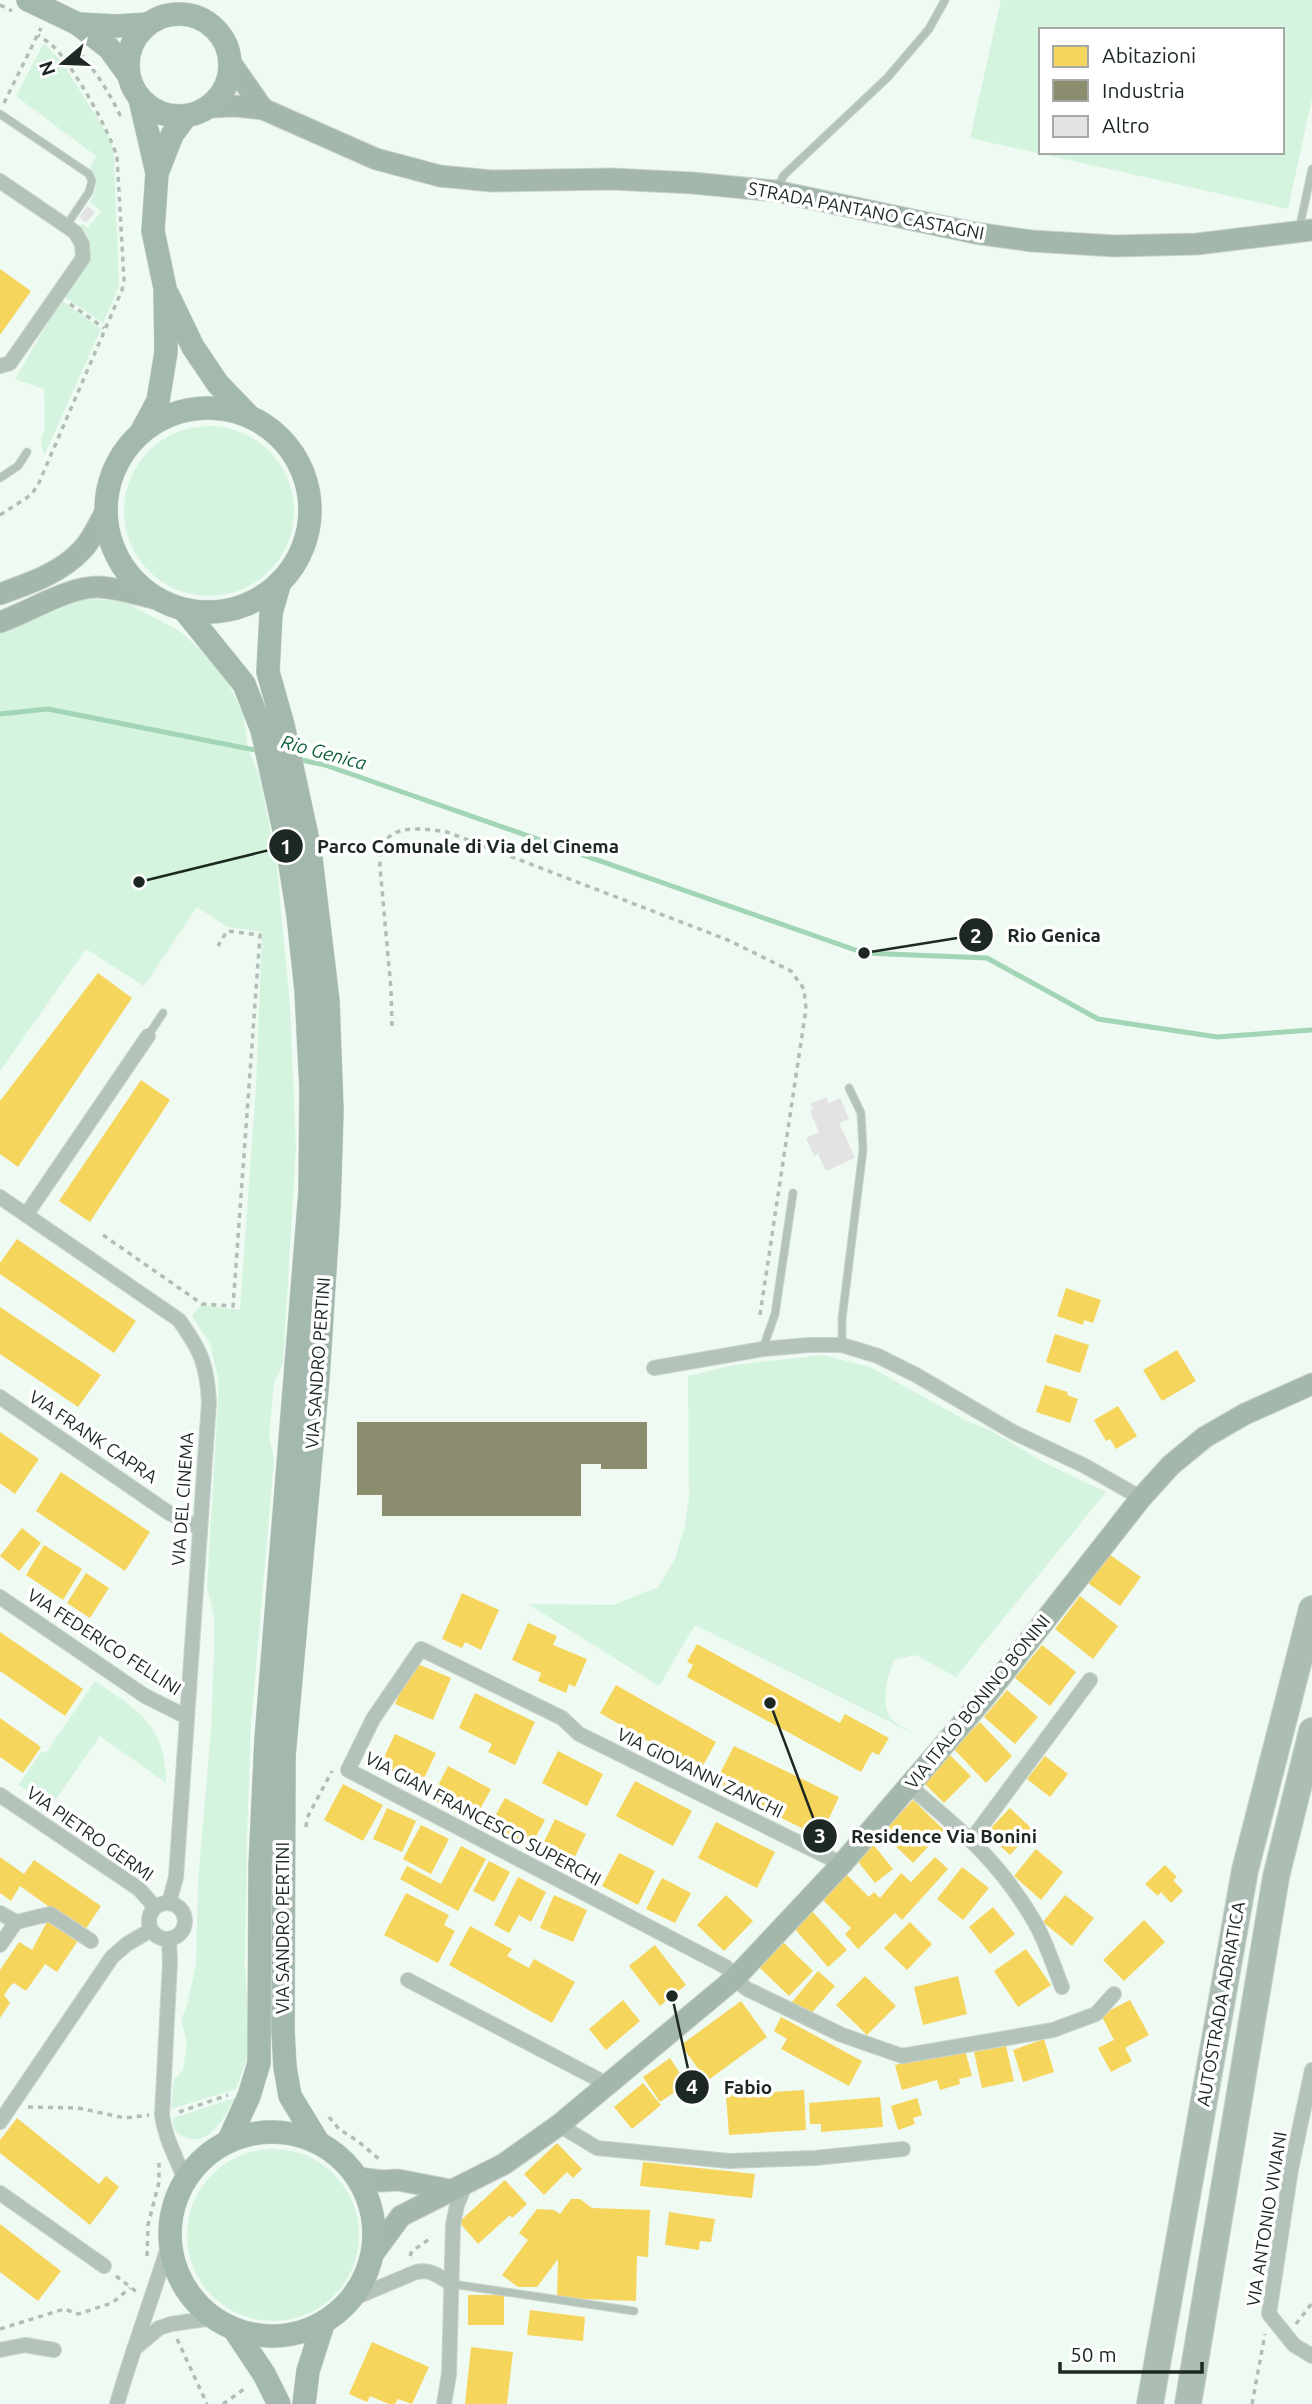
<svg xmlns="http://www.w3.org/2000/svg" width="1312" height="2404" viewBox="0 0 1312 2404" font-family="Ubuntu,sans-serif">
<rect width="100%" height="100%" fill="#effaf2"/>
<!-- green -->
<g fill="#d5f4e0" fill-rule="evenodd">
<path d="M1001 0H1312V99L1288 209 970 138ZM1041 30H1282V152H1041Z"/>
<path d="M44 43 62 62 110 139 114 156 119 286 103 323 62 295 88 258 78 229 82 224 88 228 101 211 90 202C98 187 98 182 90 168L96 156 16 96Z"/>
<path d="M61 300 101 329 44 456 41 441 45 427 44 389 15 379Z"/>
<circle cx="209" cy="511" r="85"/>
<path d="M91 599 123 601 181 632 206 655 228 683 243 714 248 749 259 775 276 857 290 1006 296 1147 283 1364 274 1383 269 1435 274 1459 251 1725 247 1834 245 1965 250 2051 236 2089 171 2109 174 2079 183 2070 187 2043 181 2020 187 2005 196 1965 198 1881 211 1731 214 1647V1616L207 1588 219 1382 210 1344 192 1316 201 1305 240 1310 256 1087 262 932 227 927 197 907 144 986 86 949 0 1071V633L76 602Z"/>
<path d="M823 1355 870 1367 967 1421 990 1430 1045 1463 1106 1492 956 1677 916 1655 894 1660C888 1675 880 1702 890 1717 894 1723 907 1729 914 1734L695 1625 659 1686 528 1604 613 1605 658 1587 675 1559 685 1525 689 1497 688 1376 733 1365Z"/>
<path d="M95 1681C139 1711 166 1725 166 1783L100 1736 51 1806 18 1785 42 1751 46 1753Z"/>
<path d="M235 2098C225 2116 209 2150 182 2136 174 2132 173 2126 173 2118Z"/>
<circle cx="273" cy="2235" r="86"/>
</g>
<!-- homes -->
<g fill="#f6d55c">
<path d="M0 269 31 291 0 335Z"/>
<path d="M98 973 132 998 18 1167 0 1154V1101Z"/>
<path d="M141 1080 170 1100 90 1222 59 1201Z"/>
<path d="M17 1239 136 1321 114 1353 0 1274V1263Z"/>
<path d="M1066 1288 1101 1300 1093 1323 1084 1320 1083 1325 1057 1316Z"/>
<path d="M0 1307 101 1375 78 1407 0 1354Z"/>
<path d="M1055 1334 1089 1345 1080 1373 1046 1362Z"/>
<path d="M1177 1350 1196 1381 1162 1401 1143 1370Z"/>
<path d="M1045 1385 1068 1392 1067 1395 1078 1399 1070 1423 1036 1412Z"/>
<path d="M1118 1406 1137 1436 1116 1449 1110 1439 1106 1441 1094 1420Z"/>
<path d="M0 1432 39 1459 15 1494 0 1483Z"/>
<path d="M61 1472 150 1532 125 1571 36 1511Z"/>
<path d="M22 1528 41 1543 19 1571 0 1556Z"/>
<path d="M44 1545 82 1569 63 1600 26 1575Z"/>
<path d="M1109 1554 1141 1577 1120 1606 1088 1583Z"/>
<path d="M86 1573 109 1588 90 1618 67 1603Z"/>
<path d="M462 1593 499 1610 481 1650 465 1642 462 1648 442 1639Z"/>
<path d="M1080 1596 1118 1626 1093 1659 1055 1629Z"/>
<path d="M528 1623 557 1636 553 1645 587 1659 575 1687 569 1684 566 1693 538 1681 541 1673 512 1660Z"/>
<path d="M0 1632 83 1689 65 1716 0 1671Z"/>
<path d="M697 1644 840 1723 845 1714 889 1738 879 1755 872 1752 861 1772 687 1677 693 1665 687 1662Z"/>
<path d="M1042 1645 1076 1672 1050 1706 1015 1678Z"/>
<path d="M413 1662 451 1678 433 1720 395 1704Z"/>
<path d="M616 1685 716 1742 700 1771 600 1713Z"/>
<path d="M1007 1690 1038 1717 1015 1744 984 1717Z"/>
<path d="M475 1693 535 1722 515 1765 488 1752 492 1744 459 1728Z"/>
<path d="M0 1718 41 1747 23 1773 0 1757Z"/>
<path d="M980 1722 1012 1756 986 1783 953 1748Z"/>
<path d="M395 1734 436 1753 419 1789 378 1770Z"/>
<path d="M734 1746 839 1797 820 1837 714 1785Z"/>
<path d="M558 1751 603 1774 587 1806 542 1783Z"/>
<path d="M949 1754 971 1776 944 1803 921 1780Z"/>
<path d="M1045 1756 1068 1774 1050 1797 1027 1779Z"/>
<path d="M448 1766 491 1789 473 1822 431 1799Z"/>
<path d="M635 1781 692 1811 673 1846 616 1816Z"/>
<path d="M343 1784 383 1805 363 1841 324 1820Z"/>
<path d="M505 1798 545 1820 529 1849 489 1827Z"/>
<path d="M913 1800 944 1830 913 1863 879 1830 897 1811 900 1814Z"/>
<path d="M387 1808 416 1821 402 1852 373 1839Z"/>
<path d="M1010 1808 1033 1830 1010 1855 986 1833Z"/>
<path d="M555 1819 586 1834 569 1869 538 1854Z"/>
<path d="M716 1822 775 1852 757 1888 698 1858Z"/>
<path d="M421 1825 449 1839 431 1874 403 1859Z"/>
<path d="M872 1843 893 1869 875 1883 855 1858Z"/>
<path d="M461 1846 486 1859 458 1911 400 1879 407 1866 441 1884Z"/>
<path d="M1036 1849 1063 1872 1041 1900 1014 1876Z"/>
<path d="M619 1853 655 1871 638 1905 602 1886Z"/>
<path d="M0 1857 24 1874 34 1860 101 1906 57 1972 45 1964 26 1991 14 1983 11 1985 4 1995 10 2003 0 2018V1970L19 1942 32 1950 48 1920 42 1917 48 1906 20 1886 11 1901 0 1893Z"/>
<path d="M935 1857 948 1869 902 1920 895 1913 858 1949 845 1934 851 1928 821 1898 846 1874 869 1897 874 1892 880 1898 901 1873 911 1882Z"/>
<path d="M489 1861 510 1872 494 1902 473 1891Z"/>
<path d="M1165 1865 1177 1877 1173 1880 1183 1891 1171 1903 1161 1892 1158 1896 1145 1884Z"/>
<path d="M962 1867 989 1888 963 1920 937 1899Z"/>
<path d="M518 1877 546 1892 531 1922 519 1915 509 1933 494 1925Z"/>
<path d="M662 1878 691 1893 675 1923 646 1909Z"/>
<path d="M406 1893 449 1915 444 1925 455 1931 438 1963 384 1935Z"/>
<path d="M554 1895 587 1910 573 1942 540 1928Z"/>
<path d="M726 1895 753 1921 724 1951 697 1925Z"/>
<path d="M1065 1895 1094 1918 1072 1946 1043 1922Z"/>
<path d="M993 1907 1015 1934 990 1954 969 1927Z"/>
<path d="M812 1911 847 1950 828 1967 794 1928Z"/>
<path d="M1144 1920 1165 1942 1124 1981 1103 1960Z"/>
<path d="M910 1922 932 1944 907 1970 884 1948Z"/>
<path d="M470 1926 512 1949 507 1956 529 1968 534 1959 575 1982 552 2023 449 1965Z"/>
<path d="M783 1942 813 1971 789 1996 759 1967Z"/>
<path d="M655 1945 686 1985 660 2006 629 1966Z"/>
<path d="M1026 1949 1051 1985 1018 2007 994 1971Z"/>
<path d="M818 1971 835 1986 809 2016 792 2002Z"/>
<path d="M865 1976 896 2006 867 2035 836 2005Z"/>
<path d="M958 1976 967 2014 923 2025 914 1987Z"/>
<path d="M623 2000 640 2021 606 2050 589 2029Z"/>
<path d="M1130 2000 1149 2035 1125 2048 1132 2061 1111 2072 1098 2048 1114 2040 1101 2015Z"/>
<path d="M741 2001 767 2037 707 2081 681 2045Z"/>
<path d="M781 2017 862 2061 849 2086 781 2049 787 2039 774 2031Z"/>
<path d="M1044 2039 1054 2072 1023 2082 1013 2050Z"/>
<path d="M964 2046 972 2076 959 2079 960 2084 940 2090 937 2080 902 2090 895 2065Z"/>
<path d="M1006 2046 1014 2081 982 2088 974 2052Z"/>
<path d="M670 2058 687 2084 660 2102 643 2077Z"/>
<path d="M643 2083 661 2105 632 2129 614 2107Z"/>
<path d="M804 2090 806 2130 729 2135 726 2095Z"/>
<path d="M880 2097 883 2127 821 2132V2124H810L809 2103Z"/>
<path d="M917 2098 922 2115 913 2118 915 2124 898 2130 891 2106Z"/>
<path d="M17 2118 99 2184 106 2176 119 2187 90 2225 0 2153V2140Z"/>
<path d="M557 2143 582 2169 573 2178 567 2172 544 2195 524 2174Z"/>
<path d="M643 2162 755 2174 752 2198 640 2186Z"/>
<path d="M505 2180 527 2204 512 2218 510 2215 478 2244 459 2222Z"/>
<path d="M571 2199H580L592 2208 650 2210 648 2257 637 2256 636 2301 557 2298 558 2259 537 2287H518L502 2275 528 2240 519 2233 537 2209 554 2210 560 2214Z"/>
<path d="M669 2212 715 2219 711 2242 700 2241 699 2250 665 2245Z"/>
<path d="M0 2224 61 2271 38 2301 0 2272Z"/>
<rect x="468" y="2295" width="36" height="30"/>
<path d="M530 2310 585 2317 583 2341 527 2335Z"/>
<path d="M372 2342 429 2367 412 2404 398 2399 395 2404H389L370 2396 367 2402 349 2394Z"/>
<path d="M471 2347 513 2352 507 2404H465Z"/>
</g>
<!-- industry -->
<path fill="#8c8c6e" d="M357 1422H647V1469H601V1464H581V1516H382V1495H357Z"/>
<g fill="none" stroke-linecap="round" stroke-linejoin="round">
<!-- stream -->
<g stroke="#a2d4b6" stroke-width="5">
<path d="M0 714 48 709 260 751"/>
<path d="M297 759 325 765 864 953 987 958 1098 1019 1217 1037 1312 1030"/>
</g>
</g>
<!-- building -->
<g fill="#e3e3e3">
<path d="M87 206 95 212 86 223 79 217Z"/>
<path d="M826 1097 829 1103 840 1098 849 1119 839 1123 855 1158 826 1171 818 1154 814 1156 806 1138 819 1132 810 1111 813 1110 810 1104Z"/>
</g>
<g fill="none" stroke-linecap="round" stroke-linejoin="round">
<defs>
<g id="lane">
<path d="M0 114 89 174 92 181 89 192 66 226"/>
<path d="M777 188 784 175 887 78 929 29 945 0"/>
<path d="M1299 230 1312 169"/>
<path d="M0 478 18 466 27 452"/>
<path d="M148 1036 163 1013"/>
<path d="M842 1345V1319L863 1150 861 1113 849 1088"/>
<path d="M763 1348 775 1314 793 1193"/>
<path d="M452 2284 634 2311"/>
</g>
<g id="street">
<path d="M0 181 75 232 82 244 83 258 10 363 0 366"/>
<path d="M0 1197 179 1320C201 1351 207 1364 209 1402L176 1877 169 1903"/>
<path d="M26 1215 148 1036"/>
<path d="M654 1368 763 1349 809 1345H842L878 1356 916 1375 1013 1432 1085 1466 1141 1498"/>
<path d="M0 1397 169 1513 200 1528"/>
<path d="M0 1597 145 1696 187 1717"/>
<path d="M909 1786C960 1829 1000 1862 1034 1921 1046 1941 1053 1965 1062 1987"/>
<path d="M0 1795 139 1889 155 1907"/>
<path d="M972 1839 1090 1680"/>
<path d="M842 1864 579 1734 562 1718 421 1649 373 1719 348 1770 726 1967 734 1979 747 1989 842 2035 902 2056 1053 2030 1096 2014 1114 1994"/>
<circle cx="167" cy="1921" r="18"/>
<path d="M0 1913 16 1922 50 1914 91 1941"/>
<path d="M169 1939 170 1962 162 2115C165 2139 177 2158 185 2181"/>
<path d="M0 1945 16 1922"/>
<path d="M408 1980 609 2085"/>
<path d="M1312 2070 1291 2169 1269 2314 1294 2345 1312 2356"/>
<path d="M0 2122 112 1957 127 1944 151 1930"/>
<path d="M559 2125 597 2148 729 2161 815 2158 903 2149"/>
<path d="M0 2193 104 2266"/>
<path d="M352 2299 416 2272C431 2269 439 2276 451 2284"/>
<path d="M134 2349 159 2328 171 2324 213 2318"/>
<path d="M0 2350 25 2345 54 2350"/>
<path d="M117 2404C133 2349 153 2295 170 2241"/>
<path d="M444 2404 449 2374 453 2225 457 2205 466 2183"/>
</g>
<g id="secondary">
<path d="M230 62 263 109"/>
<path d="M210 107 235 106 263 109 376 159 440 176 491 181 612 179 693 183 775 191 975 233 1032 241 1115 246 1197 244 1312 230"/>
<path d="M0 594C28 584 61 573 82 550 92 540 98 525 105 513"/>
<path d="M0 622C29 612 69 586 99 587 117 588 136 594 153 598"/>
<path d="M358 2178 382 2181 398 2180 450 2190"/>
<path d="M373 2254 401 2216 504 2164 559 2125 734 1979 842 1864 985 1697 1141 1498 1171 1465 1205 1437 1245 1414 1312 1384"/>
</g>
<g id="primary">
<path d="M28 0 78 24 109 48 128 74"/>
<circle cx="179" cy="65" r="51"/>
<path d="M78 24 116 26 148 24"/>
<path d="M140 99 157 173 153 231 165 288 166 352 158 401 142 431"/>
<path d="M157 173 172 135 186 116"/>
<path d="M168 295 193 347 218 384 247 414"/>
<circle cx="208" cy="510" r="102"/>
<path d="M280 582 271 613 268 672 283 725 310 850 328 1001 332 1111 329 1206 318 1378 284 1756 283 2031 285 2067 290 2096 318 2142"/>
<path d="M185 611 244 684 262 730 286 839 298 915 306 990 311 1088 310 1192 266 1739 260 1867 259 2063 249 2096 228 2142"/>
<circle cx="272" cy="2234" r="102"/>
<path d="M234 2329 264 2374 279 2404"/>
<path d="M304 2404 308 2371 323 2324"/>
</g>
<g id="highway">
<path d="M1150 2404 1245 1870 1312 1609"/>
<path d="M1188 2404 1276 1877 1312 1731"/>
</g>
</defs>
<!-- lane casing -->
<use href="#lane" stroke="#cad3cd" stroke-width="9"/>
<!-- street casing -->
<use href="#street" stroke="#cad3cd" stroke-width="16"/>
<!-- secondary casing -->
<use href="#secondary" stroke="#cad3cd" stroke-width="23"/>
<!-- primary casing -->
<use href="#primary" stroke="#cad3cd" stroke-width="24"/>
<!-- highway casing -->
<use href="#highway" stroke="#cad3cd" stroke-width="28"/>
<!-- path -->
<g stroke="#b1beb6" stroke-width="3.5" stroke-dasharray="5 5" stroke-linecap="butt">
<path d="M0 5 12 11"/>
<path d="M80 53C97 73 110 94 121 117"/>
<path d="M4 103 41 28"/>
<path d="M70 304 104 328"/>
<path d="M0 515 31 495 38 485 122 290 124 280 117 157C109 130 75 69 55 48 50 43 44 39 38 35"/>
<path d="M392 1026 391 989 380 867C380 862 379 855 381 850 389 822 425 829 447 832L728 940 791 971 804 989 806 1009 760 1315"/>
<path d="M103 1235 202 1304 233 1306 260 935 227 931 218 946"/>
<path d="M306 1827 307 1818 332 1771"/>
<path d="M28 2107 78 2108 125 2118 149 2115"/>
<path d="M179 2112 228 2095"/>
<path d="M329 2117 339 2129 359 2142 379 2159"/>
<path d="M147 2256 148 2225 159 2182V2163"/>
<path d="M410 2256 412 2251 431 2238"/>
<path d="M116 2276 138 2293"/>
<path d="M1296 2324 1312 2303"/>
<path d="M0 2329 64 2309 78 2314 112 2303 130 2288"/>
<path d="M177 2339 207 2404"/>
<path d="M223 2404 247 2387"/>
<path d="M1252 2404 1265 2334"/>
</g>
<!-- lane -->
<use href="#lane" stroke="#b3c3b9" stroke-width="7"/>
<!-- street -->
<use href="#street" stroke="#b3c3b9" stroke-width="14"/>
<!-- secondary -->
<use href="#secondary" stroke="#a3b7ab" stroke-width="21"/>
<!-- primary -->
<use href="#primary" stroke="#a4b9ad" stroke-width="23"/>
<!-- highway -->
<use href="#highway" stroke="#acbeb3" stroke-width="26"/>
</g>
<g text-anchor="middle" stroke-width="7" stroke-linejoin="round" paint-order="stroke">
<!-- street labels -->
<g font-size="18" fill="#1c2821" stroke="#fff">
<text transform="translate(866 211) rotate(11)" y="6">STRADA PANTANO CASTAGNI</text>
<text transform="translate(318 1363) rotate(-86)" y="6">VIA SANDRO PERTINI</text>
<text transform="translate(93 1437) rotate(34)" y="6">VIA FRANK CAPRA</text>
<text transform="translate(183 1499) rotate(-86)" y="6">VIA DEL CINEMA</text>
<text transform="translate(104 1642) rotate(33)" y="6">VIA FEDERICO FELLINI</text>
<text transform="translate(978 1702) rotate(-51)" y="6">VIA ITALO BONINO BONINI</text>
<text transform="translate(700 1773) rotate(26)" y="6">VIA GIOVANNI ZANCHI</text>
<text transform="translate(483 1819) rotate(28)" y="6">VIA GIAN FRANCESCO SUPERCHI</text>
<text transform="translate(90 1834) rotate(35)" y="6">VIA PIETRO GERMI</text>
<text transform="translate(283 1928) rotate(-90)" y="6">VIA SANDRO PERTINI</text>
<text transform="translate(1221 2004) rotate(-80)" y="6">AUTOSTRADA ADRIATICA</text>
<text transform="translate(1267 2219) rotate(-81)" y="6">VIA ANTONIO VIVIANI</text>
</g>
<!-- water labels -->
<g font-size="19" font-style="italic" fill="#0d5e38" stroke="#fff">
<text transform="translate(324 752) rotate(15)" y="7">Rio Genica</text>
</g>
</g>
<!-- callouts -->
<path fill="none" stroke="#1c2821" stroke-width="2.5" d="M139 882L286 846M864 953L976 935M770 1703L820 1836M672 1996L692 2087"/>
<g fill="#1c2821" stroke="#fff" stroke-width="2.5">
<circle cx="139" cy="882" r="7"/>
<circle cx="864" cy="953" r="7"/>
<circle cx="770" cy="1703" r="7"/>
<circle cx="672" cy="1996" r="7"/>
<circle cx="286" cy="846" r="18"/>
<circle cx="976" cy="935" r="18"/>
<circle cx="820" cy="1836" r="18"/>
<circle cx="692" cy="2087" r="18"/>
</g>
<g font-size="21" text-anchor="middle" font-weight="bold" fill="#fff">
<text x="286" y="854">1</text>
<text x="976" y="943">2</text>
<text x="820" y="1843">3</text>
<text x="692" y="2094">4</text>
</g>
<g font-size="19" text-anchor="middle" font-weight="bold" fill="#1c2821" stroke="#fff" stroke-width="7" stroke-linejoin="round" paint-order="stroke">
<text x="468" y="853">Parco Comunale di Via del Cinema</text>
<text x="1054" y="942">Rio Genica</text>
<text x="944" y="1843">Residence Via Bonini</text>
<text x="748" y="2094">Fabio</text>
</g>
<!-- legend -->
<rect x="1039" y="28" width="245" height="126" fill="#ffffff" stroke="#a4a9a6" stroke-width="2"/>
<rect x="1053" y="46" width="35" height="21" fill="#f6d55c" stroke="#a4a9a6" stroke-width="2"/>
<text x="1102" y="63" font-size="21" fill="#1c2821">Abitazioni</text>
<rect x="1053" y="80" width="35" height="21" fill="#8c8c6e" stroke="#a4a9a6" stroke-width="2"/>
<text x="1102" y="98" font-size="21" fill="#1c2821">Industria</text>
<rect x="1053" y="116" width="35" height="21" fill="#e3e3e3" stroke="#a4a9a6" stroke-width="2"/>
<text x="1102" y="133" font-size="21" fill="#1c2821">Altro</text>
<!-- north arrow -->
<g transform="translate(63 63) rotate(251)" stroke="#ffffff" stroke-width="5" paint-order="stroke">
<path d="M0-5L12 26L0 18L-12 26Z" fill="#1c2821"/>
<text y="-10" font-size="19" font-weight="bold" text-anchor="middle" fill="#1c2821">N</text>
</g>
<!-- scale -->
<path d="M1060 2362v10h142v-10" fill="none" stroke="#1c2821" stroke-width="3.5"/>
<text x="1070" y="2362" font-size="21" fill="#1c2821" stroke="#ffffff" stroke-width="5" paint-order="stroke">50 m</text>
</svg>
